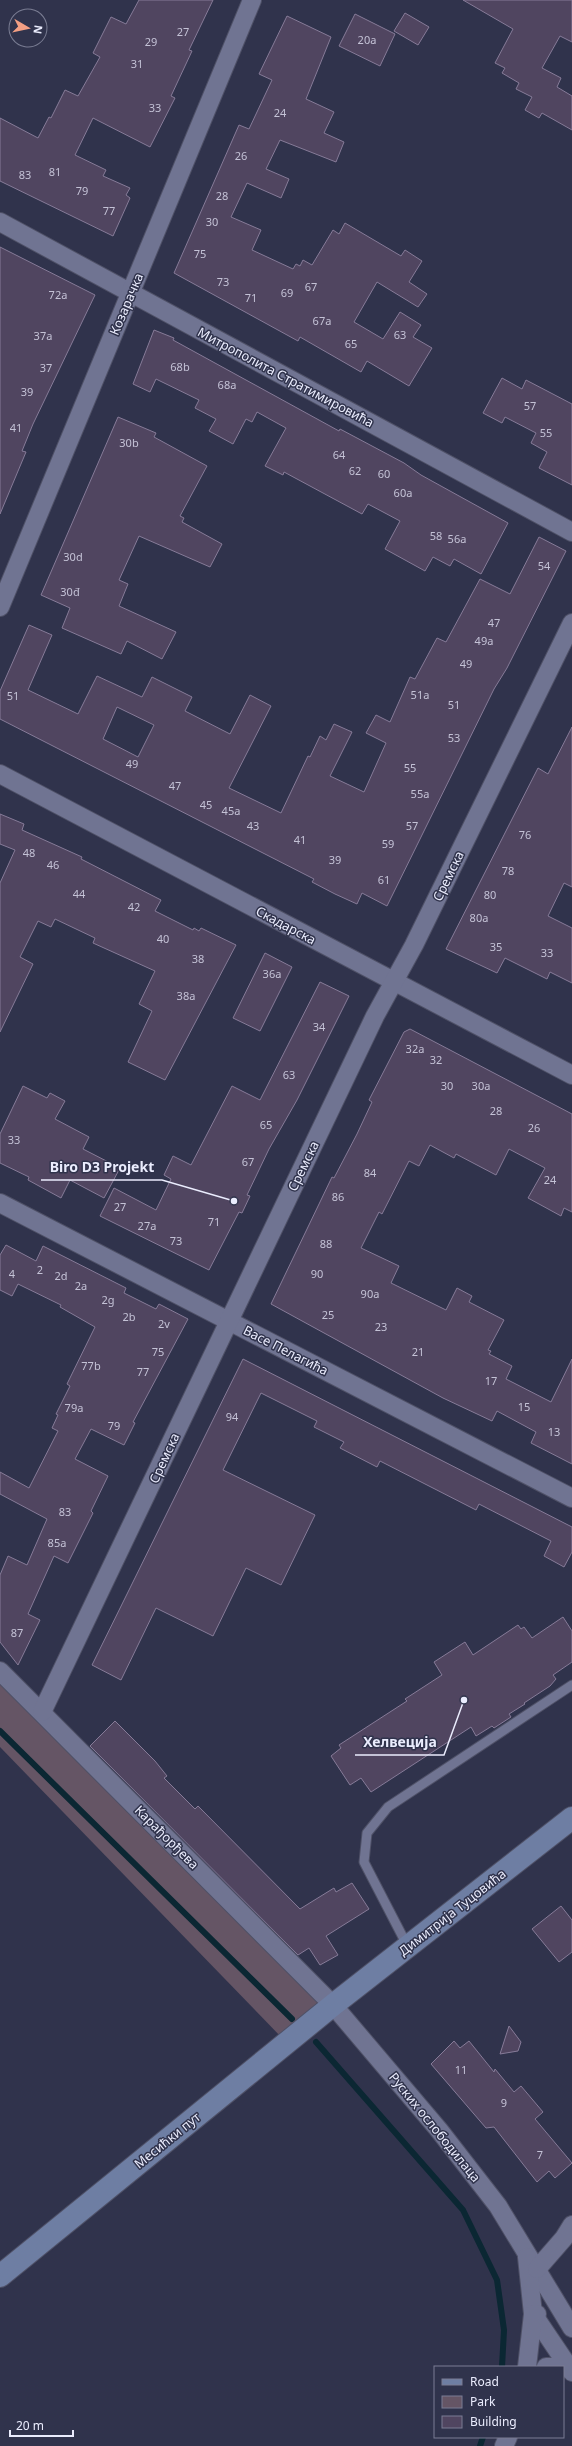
<svg xmlns="http://www.w3.org/2000/svg" width="572" height="2446" viewBox="0 0 572 2446" font-family="'Noto Sans',sans-serif">
<rect width="100%" height="100%" fill="#30334c"/>
<!-- green -->
<path fill="#655565" d="M0 1675 326 2004 284 2040 0 1747Z"/>
<g fill="none" stroke-linecap="round" stroke-linejoin="round">
<!-- stream -->
<g stroke="#0b2733" stroke-width="6">
<path d="M0 1731 292 2019"/>
<path d="M316 2042 463 2210 497 2280 504 2330 502 2367"/>
<path d="M480 2446 483 2437"/>
</g>
</g>
<!-- building -->
<g fill="#504560" stroke="#867b98" fill-rule="evenodd">
<path d="M139 0H213L189 50 192 51 171 96 175 98 150 147 93 118 75 155 106 170 103 176 130 188 126 195 130 198 113 236 0 181V118L38 138 49 117 51 118 65 90 78 96 100 57 93 53 111 17 126 24Z"/>
<path d="M463 0H572V42L560 36 542 68 561 78 557 87 572 96V130L542 113 539 118 525 110 532 97 516 89 519 83 502 73 505 68 495 63 513 29Z"/>
<path d="M405 13 429 27 418 45 394 31Z"/>
<path d="M355 14 395 34 380 66 339 46Z"/>
<path d="M287 16 331 37 306 99 334 112 324 133 344 142 336 162 280 140 266 169 289 179 281 198 247 183 231 217 261 230 252 250 293 269 296 264 300 266 303 260 312 265 333 230 339 234 345 223 401 256 405 250 422 261 409 282 427 294 418 307 377 282 354 322 383 339 400 312 421 325 413 337 432 348 409 386 367 361 361 372 300 337 298 341 174 273 239 125 249 129 272 80 259 74Z"/>
<path d="M0 247 95 295 33 424 22 451 26 452 0 514Z"/>
<path d="M154 330 174 338 173 340 339 431 340 429 404 463 421 475 508 523 481 574 454 559 450 566 433 557 425 571 385 549 400 521 368 504 362 514 284 472 283 475 265 466 286 428 257 412 252 422 246 419 233 444 209 431 216 419 195 408 199 400 156 379 150 392 133 384Z"/>
<path d="M502 378 522 389 526 380 572 404V485L539 468 547 452 531 443 536 433 505 417 502 423 483 413Z"/>
<path d="M118 417 156 433 154 437 207 466 180 516 184 518 182 522 222 544 210 567 139 536 119 580 128 584 119 606 176 632 162 659 127 641 121 654 62 628 70 608 41 595Z"/>
<path d="M539 537 566 551 507 668 494 689 387 906 362 893 357 904 335 894 312 882 314 879 0 719V691L29 625 52 635 28 690 78 714 97 676 142 697 152 677 192 697 185 711 230 734 250 695 271 706 229 788 281 813 308 756 310 757 320 736 326 740 334 724 352 732 330 776 364 792 386 743 366 733 376 715 390 722 410 677 415 679 437 638 446 642 480 579 510 594ZM117 707 154 725 138 757 103 739Z"/>
<path d="M572 727V887L564 883 548 916 572 928V983L550 972 547 979 505 958 497 973 446 949 538 768 548 774Z"/>
<path d="M0 814 24 824 22 830 82 857 81 859 161 900 155 911 193 930 194 928 199 931 201 928 236 945 165 1080 128 1062 152 1011 139 1004 155 971 93 943 95 938 55 919 51 927 38 921 20 957 33 964 0 1032V883L15 850 0 844Z"/>
<path d="M265 953 292 967 260 1031 233 1018Z"/>
<path d="M320 982 349 996 297 1100 269 1149 247 1195 250 1196 242 1213 239 1212 209 1270 100 1216 114 1188 156 1210 171 1179 164 1175 173 1156 191 1165 232 1086 260 1100Z"/>
<path d="M410 1029 572 1114V1212L564 1208 561 1216 528 1198 545 1168 509 1149 496 1175 456 1154 454 1158 430 1145 419 1166 409 1161 382 1214 379 1212 361 1248 399 1266 391 1283 446 1310 457 1288 472 1296 469 1302 504 1320 488 1350 491 1351 489 1354 512 1366 506 1379 551 1402 572 1359V1464L531 1443 536 1432 497 1411 492 1421 443 1398 271 1304 332 1177 334 1178 357 1134 372 1102 369 1100 404 1032Z"/>
<path d="M23 1086 47 1098 50 1093 65 1101 55 1119 89 1137 83 1149 120 1168 104 1198 70 1180 61 1198 28 1180 29 1177 0 1163V1134Z"/>
<path d="M6 1245 36 1261 43 1246 126 1288 124 1293 156 1309 159 1304 188 1319 133 1422 135 1423 124 1445 91 1429 75 1459 108 1476 91 1511 93 1513 68 1563 54 1556 28 1614 40 1620 18 1665 0 1642V1575L8 1556 27 1565 47 1519 0 1494V1472L29 1488 58 1431 52 1428 58 1415 56 1414 70 1386 67 1384 95 1327 60 1307 61 1305 18 1284 12 1296 0 1290V1255Z"/>
<path d="M243 1359 572 1527V1552L564 1567 544 1556 551 1541 479 1504 476 1510 380 1461 377 1467 340 1448 344 1442 314 1427 317 1421 261 1393 223 1470 315 1515 281 1585 246 1568 213 1636 156 1608 121 1680 92 1665Z"/>
<path d="M563 1617 572 1631V1662L553 1675 556 1679 550 1686 524 1703 525 1704 509 1714 511 1717 494 1728 492 1726 476 1736 471 1727 371 1792 361 1778 350 1785 331 1756 341 1748 339 1745 407 1701 405 1699 442 1675 434 1662 465 1642 473 1655 518 1625 521 1629 524 1627 532 1638Z"/>
<path d="M115 1721 155 1761 167 1776 164 1778 195 1809 198 1806 300 1909 334 1888 336 1892 352 1883 369 1909 326 1936 338 1955 320 1965 309 1948 298 1955 90 1746Z"/>
<path d="M561 1906 572 1920V1952L559 1962 532 1929Z"/>
<path d="M509 2026 521 2042 518 2051 500 2054Z"/>
<path d="M454 2041 460 2048 469 2041 494 2072 495 2069 514 2092 521 2086 543 2112 535 2119 572 2163 555 2178 549 2171 537 2182 494 2127 486 2128 431 2064Z"/>
</g>
<g fill="none" stroke-linecap="round" stroke-linejoin="round">
<defs>
<path id="lane" d="M408 1947 364 1862 367 1833 388 1807 572 1685"/>
<g id="street">
<path d="M0 222 572 532"/>
<path d="M0 607 252 0"/>
<path d="M0 774 572 1075"/>
<path d="M0 1203 572 1498"/>
<path d="M0 1671 333 2005 439 2130 498 2206 572 2328"/>
<path d="M42 1712 375 1016 414 945 572 623"/>
<path d="M527 2257 533 2314 572 2372"/>
<path d="M537 2269 564 2238 572 2225"/>
<path d="M527 2367 533 2314H537"/>
<path d="M546 2367H567"/>
<path d="M504 2446 508 2437"/>
</g>
<path id="secondary" d="M0 2276 333 2005 572 1818"/>
</defs>
<!-- lane casing -->
<use href="#lane" stroke="#4f5167" stroke-width="11"/>
<!-- street casing -->
<use href="#street" stroke="#4f5167" stroke-width="20"/>
<!-- secondary casing -->
<use href="#secondary" stroke="#4f5167" stroke-width="24"/>
<!-- lane -->
<use href="#lane" stroke="#707492" stroke-width="9"/>
<!-- street -->
<use href="#street" stroke="#707492" stroke-width="18"/>
<!-- secondary -->
<use href="#secondary" stroke="#6e7ea3" stroke-width="22"/>
</g>
<g text-anchor="middle" stroke-width="3" stroke-linejoin="round" paint-order="stroke">
<!-- number labels -->
<g font-size="11" fill="#c4c2d6">
<text x="183" y="36">27</text>
<text x="367" y="44">20a</text>
<text x="151" y="46">29</text>
<text x="137" y="68">31</text>
<text x="155" y="112">33</text>
<text x="280" y="117">24</text>
<text x="241" y="160">26</text>
<text x="55" y="176">81</text>
<text x="25" y="179">83</text>
<text x="82" y="195">79</text>
<text x="222" y="200">28</text>
<text x="109" y="215">77</text>
<text x="212" y="226">30</text>
<text x="200" y="258">75</text>
<text x="223" y="286">73</text>
<text x="311" y="291">67</text>
<text x="287" y="297">69</text>
<text x="58" y="299">72a</text>
<text x="251" y="302">71</text>
<text x="322" y="325">67a</text>
<text x="400" y="339">63</text>
<text x="43" y="340">37a</text>
<text x="351" y="348">65</text>
<text x="180" y="371">68b</text>
<text x="46" y="372">37</text>
<text x="227" y="389">68a</text>
<text x="27" y="396">39</text>
<text x="530" y="410">57</text>
<text x="16" y="432">41</text>
<text x="546" y="437">55</text>
<text x="129" y="447">30b</text>
<text x="339" y="459">64</text>
<text x="355" y="475">62</text>
<text x="384" y="478">60</text>
<text x="403" y="497">60a</text>
<text x="436" y="540">58</text>
<text x="457" y="543">56a</text>
<text x="73" y="561">30d</text>
<text x="544" y="570">54</text>
<text x="70" y="596">30đ</text>
<text x="494" y="627">47</text>
<text x="484" y="645">49a</text>
<text x="466" y="668">49</text>
<text x="420" y="699">51a</text>
<text x="13" y="700">51</text>
<text x="454" y="709">51</text>
<text x="454" y="742">53</text>
<text x="132" y="768">49</text>
<text x="410" y="772">55</text>
<text x="175" y="790">47</text>
<text x="420" y="798">55a</text>
<text x="206" y="809">45</text>
<text x="231" y="815">45a</text>
<text x="253" y="830">43</text>
<text x="412" y="830">57</text>
<text x="525" y="839">76</text>
<text x="300" y="844">41</text>
<text x="388" y="848">59</text>
<text x="29" y="857">48</text>
<text x="335" y="864">39</text>
<text x="53" y="869">46</text>
<text x="508" y="875">78</text>
<text x="384" y="884">61</text>
<text x="79" y="898">44</text>
<text x="490" y="899">80</text>
<text x="134" y="911">42</text>
<text x="479" y="922">80a</text>
<text x="163" y="943">40</text>
<text x="496" y="951">35</text>
<text x="547" y="957">33</text>
<text x="198" y="963">38</text>
<text x="272" y="978">36a</text>
<text x="186" y="1000">38a</text>
<text x="319" y="1031">34</text>
<text x="415" y="1053">32a</text>
<text x="436" y="1064">32</text>
<text x="289" y="1079">63</text>
<text x="447" y="1090">30</text>
<text x="481" y="1090">30a</text>
<text x="496" y="1115">28</text>
<text x="266" y="1129">65</text>
<text x="534" y="1132">26</text>
<text x="14" y="1144">33</text>
<text x="248" y="1166">67</text>
<text x="370" y="1177">84</text>
<text x="550" y="1184">24</text>
<text x="338" y="1201">86</text>
<text x="120" y="1211">27</text>
<text x="214" y="1226">71</text>
<text x="147" y="1230">27a</text>
<text x="176" y="1245">73</text>
<text x="326" y="1248">88</text>
<text x="40" y="1274">2</text>
<text x="12" y="1278">4</text>
<text x="317" y="1278">90</text>
<text x="61" y="1280">2d</text>
<text x="81" y="1290">2a</text>
<text x="370" y="1298">90a</text>
<text x="108" y="1304">2g</text>
<text x="328" y="1319">25</text>
<text x="129" y="1321">2b</text>
<text x="164" y="1328">2v</text>
<text x="381" y="1331">23</text>
<text x="158" y="1356">75</text>
<text x="418" y="1356">21</text>
<text x="91" y="1370">77b</text>
<text x="143" y="1376">77</text>
<text x="491" y="1385">17</text>
<text x="524" y="1411">15</text>
<text x="74" y="1412">79a</text>
<text x="232" y="1421">94</text>
<text x="114" y="1430">79</text>
<text x="554" y="1436">13</text>
<text x="65" y="1516">83</text>
<text x="57" y="1547">85a</text>
<text x="17" y="1637">87</text>
<text x="461" y="2074">11</text>
<text x="504" y="2107">9</text>
<text x="540" y="2159">7</text>
</g>
<!-- street labels -->
<g font-size="13" fill="#eaecfd" stroke="#30334c">
<text transform="translate(126 304) rotate(-67)" y="5">Козарачка</text>
<text transform="translate(286 377) rotate(28)" y="5">Митрополита Стратимировића</text>
<text transform="translate(448 876) rotate(-64)" y="5">Сремска</text>
<text transform="translate(286 925) rotate(28)" y="5">Скадарска</text>
<text transform="translate(303 1166) rotate(-64)" y="5">Сремска</text>
<text transform="translate(286 1350) rotate(27)" y="5">Васе Пелагића</text>
<text transform="translate(164 1458) rotate(-65)" y="5">Сремска</text>
<text transform="translate(167 1837) rotate(45)" y="5">Карађорђева</text>
<text transform="translate(452 1912) rotate(-38)" y="5">Димитрија Туцовића</text>
<text transform="translate(435 2127) rotate(51)" y="5">Руских ослободилаца</text>
<text transform="translate(167 2140) rotate(-39)" y="5">Месићки пут</text>
</g>
</g>
<!-- callouts -->
<path fill="none" stroke="#eaecfd" stroke-width="1.5" d="M234 1201L162 1180H41M464 1700L444 1755H355"/>
<g fill="#eaecfd" stroke="#30334c" stroke-width="1.5">
<circle cx="234" cy="1201" r="4"/>
<circle cx="464" cy="1700" r="4"/>
</g>
<g font-size="14" text-anchor="middle" font-weight="bold" fill="#eaecfd" stroke="#30334c" stroke-width="3" stroke-linejoin="round" paint-order="stroke">
<text x="102" y="1172">Biro D3 Projekt</text>
<text x="400" y="1747">Хелвеција</text>
</g>
<!-- legend -->
<rect x="434" y="2366" width="130" height="72" fill="#30334c" stroke="#7a7d93"/>
<rect x="442" y="2379" width="20" height="6" fill="#6e7ea3" stroke="#7a7d93"/>
<text x="470" y="2386" font-size="12" fill="#eaecfd">Road</text>
<rect x="442" y="2396" width="20" height="12" fill="#655565" stroke="#7a7d93"/>
<text x="470" y="2406" font-size="12" fill="#eaecfd">Park</text>
<rect x="442" y="2416" width="20" height="12" fill="#504560" stroke="#7a7d93"/>
<text x="470" y="2426" font-size="12" fill="#eaecfd">Building</text>
<!-- north arrow -->
<g transform="translate(28 28) rotate(99)"><circle r="19" fill="#30334c" stroke="#7a7d93"/>
<path d="M0-3L7 15L0 10L-7 15Z" fill="#f39f84"/>
<text y="-6" font-size="11" font-weight="bold" text-anchor="middle" fill="#eaecfd">N</text>
</g>
<!-- scale -->
<path d="M10 2430v6h63v-6" fill="none" stroke="#eaecfd" stroke-width="2"/>
<text x="16" y="2430" font-size="12" fill="#eaecfd" stroke="#30334c" stroke-width="3" paint-order="stroke">20 m</text>
</svg>
